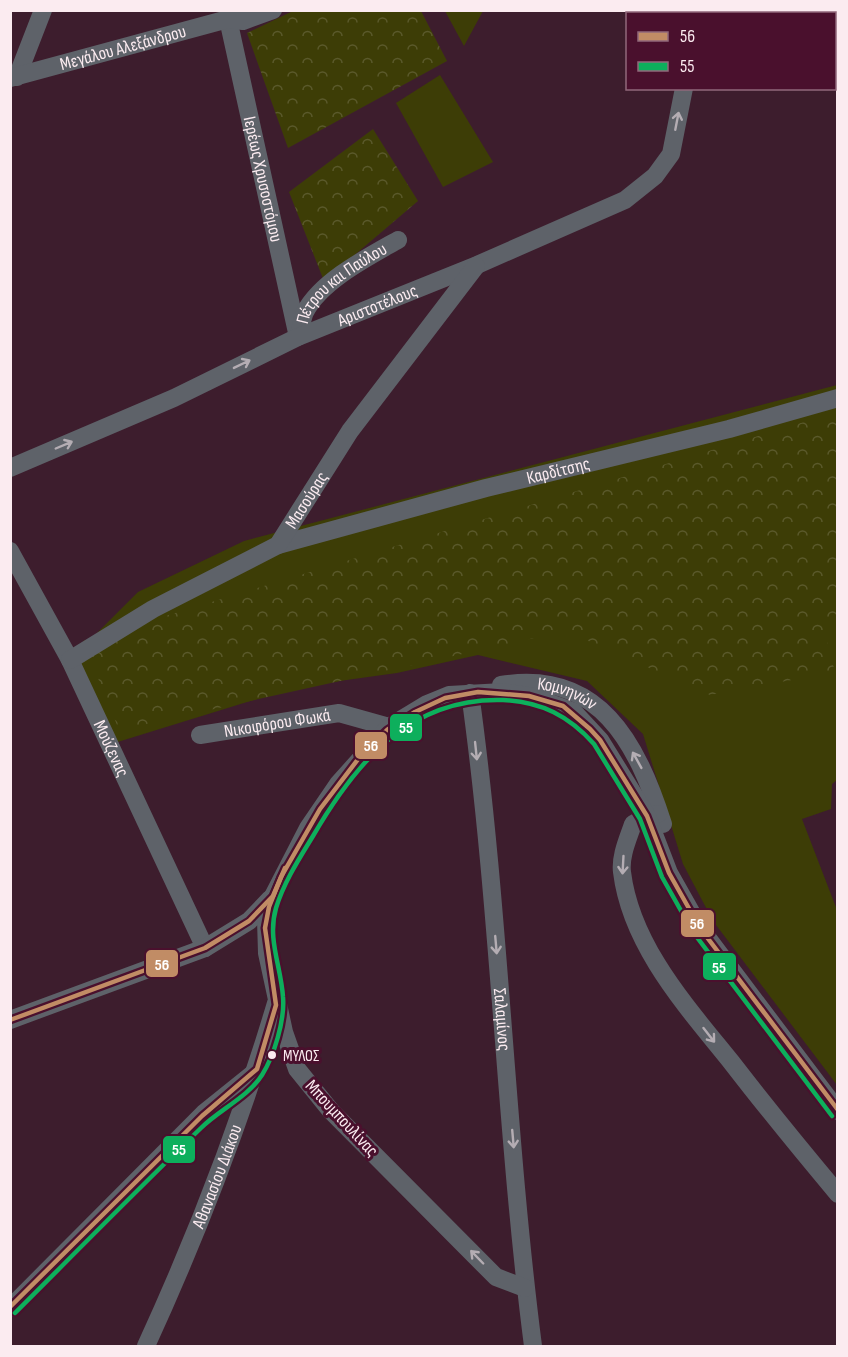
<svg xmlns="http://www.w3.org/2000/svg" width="848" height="1357" viewBox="0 0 848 1357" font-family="'Sofia Sans Condensed',sans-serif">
<defs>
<pattern id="forest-crowns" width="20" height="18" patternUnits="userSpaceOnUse" patternTransform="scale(1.5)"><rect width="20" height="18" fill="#3d3d06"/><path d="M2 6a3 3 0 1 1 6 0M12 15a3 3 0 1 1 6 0" fill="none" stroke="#5a592b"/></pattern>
</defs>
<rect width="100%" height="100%" fill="#3d1d2d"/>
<!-- green -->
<g fill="#3d3d06">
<path d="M445 11H483L464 46Z"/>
<path d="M440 75 493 162 443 187 396 103Z"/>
<path d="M837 385V780L832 784 831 809 802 819 837 910V1085L713 921 683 864 643 734 587 681 478 655 397 673 296 687 108 745 70 660 138 592 244 541Z"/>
</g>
<!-- forest -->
<g fill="url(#forest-crowns)">
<path d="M295 10 421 11 447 61 288 148 247 33Z"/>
<path d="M373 129 418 201 324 281 289 192Z"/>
<path d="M837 412V618L822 623 835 672 710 695 566 631 119 730 83 641Z"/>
</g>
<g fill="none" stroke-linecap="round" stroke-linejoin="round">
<!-- street -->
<g stroke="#5e6269" stroke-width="18">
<path d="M698 14V10"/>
<path id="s1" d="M228 19 298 337"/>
<path d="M17 77 43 10"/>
<path id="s2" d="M10 78 228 19 243 21 273 10"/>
<path id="s3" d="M299 335C301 328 302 319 305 312 321 281 368 257 398 240"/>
<path id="s4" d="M10 468 174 398 298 337 477 265 625 200 655 176 671 154 684 88"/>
<path id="s5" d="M278 545 486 488 729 429 838 398"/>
<path id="s6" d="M10 551 70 660 205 948"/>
<path id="s7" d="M70 660 153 609 278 545 350 431 476 266"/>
<path id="s8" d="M501 685C599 669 637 743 663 824"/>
<path id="s9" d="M470 693C500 909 505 1129 533 1346"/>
<path id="s10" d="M200 735 339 713 389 727"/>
<path d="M658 814 647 816 633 824C628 839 620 856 622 872 631 946 687 1007 732 1063 766 1107 802 1151 838 1194"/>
<path d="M10 1020 205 948 249 921 270 899"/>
<path d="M525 1288 496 1277 331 1111 297 1069 284 1032 267 953 266 920 273 896 308 828 338 784 389 727 427 704 449 695 503 692 534 697 574 712 600 740 647 816 669 873 700 928 838 1111"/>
<path d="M10 1308 204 1113 255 1072"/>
<path id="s11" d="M146 1346C197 1235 241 1121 276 1003"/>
</g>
<defs>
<g id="bus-1">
<path d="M10 1020 205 948 249 921 273 896 285 868"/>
<path d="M10 1307 202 1116 257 1069 276 1005 265 928 269 907 281 877 320 809 362 754 387 730 415 712 445 698 478 692 529 696 563 706 590 729 600 740 647 816 669 873 700 928 838 1110"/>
</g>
<path id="bus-2" d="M15 1313C77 1251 138 1189 201 1128 219 1110 248 1097 262 1075 274 1056 285 1020 283 997 281 966 267 939 276 908 284 882 299 859 313 836 356 762 410 697 503 700 542 702 569 716 594 744L640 819 662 877 693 932 832 1116"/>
</defs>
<!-- bus-1 casing -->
<use href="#bus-1" stroke="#4a102d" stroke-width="9"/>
<!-- bus-2 casing -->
<use href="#bus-2" stroke="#4a102d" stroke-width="9"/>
<!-- bus-1 -->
<use href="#bus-1" stroke="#c18c65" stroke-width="4.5"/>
<!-- bus-2 -->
<use href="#bus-2" stroke="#0daf5c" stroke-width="4.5"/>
</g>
<!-- one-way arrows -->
<defs><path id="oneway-shaft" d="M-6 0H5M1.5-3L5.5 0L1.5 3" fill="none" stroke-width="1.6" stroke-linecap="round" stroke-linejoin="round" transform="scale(1.5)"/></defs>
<g stroke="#b4adb3">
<use href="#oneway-shaft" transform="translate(677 121) rotate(-79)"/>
<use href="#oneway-shaft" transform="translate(242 364) rotate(-26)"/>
<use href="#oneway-shaft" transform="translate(64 445) rotate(-23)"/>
<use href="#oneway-shaft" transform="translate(476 751) rotate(84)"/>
<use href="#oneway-shaft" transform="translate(637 760) rotate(-119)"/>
<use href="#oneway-shaft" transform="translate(623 865) rotate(93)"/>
<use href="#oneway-shaft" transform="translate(496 945) rotate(85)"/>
<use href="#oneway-shaft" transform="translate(709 1035) rotate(52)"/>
<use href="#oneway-shaft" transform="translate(513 1139) rotate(85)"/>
<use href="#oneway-shaft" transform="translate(477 1257) rotate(-134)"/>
</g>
<!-- markers -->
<circle fill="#fbebf0" stroke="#4a102d" stroke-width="2" cx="272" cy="1055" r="5"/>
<g text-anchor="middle" stroke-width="6" stroke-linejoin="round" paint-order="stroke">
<!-- bus labels -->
<g font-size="16" fill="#fbebf0" stroke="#4a102d" text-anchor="start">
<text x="283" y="1061">ΜΥΛΟΣ</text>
</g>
<!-- street labels -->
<g font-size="18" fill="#fbebf0" stroke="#4a102d">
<text dy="6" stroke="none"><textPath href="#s2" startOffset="117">Μεγάλου Αλεξάνδρου</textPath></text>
<text dy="6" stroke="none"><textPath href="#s1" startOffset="164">Ιερέως Χρυσοστόμου</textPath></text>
<text dy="6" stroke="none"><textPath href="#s3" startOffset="70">Πέτρου και Παύλου</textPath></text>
<text dy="6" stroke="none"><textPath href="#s4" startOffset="402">Αριστοτέλους</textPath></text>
<text dy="6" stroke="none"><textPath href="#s5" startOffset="290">Καρδίτσης</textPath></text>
<text dy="6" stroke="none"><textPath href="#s7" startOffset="291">Μασούρας</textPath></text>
<text dy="6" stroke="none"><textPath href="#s8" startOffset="68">Κομνηνών</textPath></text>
<text dy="6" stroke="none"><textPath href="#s10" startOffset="78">Νικοφόρου Φωκά</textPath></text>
<text dy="6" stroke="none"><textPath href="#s6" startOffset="222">Μούζενας</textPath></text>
<text dy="6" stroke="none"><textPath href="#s9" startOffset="328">Σαλαμίνος</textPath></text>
<text transform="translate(342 1118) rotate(47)" y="6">Μπουμπουλίνας</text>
<text dy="6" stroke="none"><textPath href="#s11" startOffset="184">Αθανασίου Διάκου</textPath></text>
</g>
</g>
<g stroke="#4a102d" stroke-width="2">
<rect x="389" y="713" width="34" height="29" rx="6" fill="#0daf5c"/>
<rect x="354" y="731" width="34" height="29" rx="6" fill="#c18c65"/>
<rect x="680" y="909" width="35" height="29" rx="6" fill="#c18c65"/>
<rect x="145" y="949" width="34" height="29" rx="6" fill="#c18c65"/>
<rect x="702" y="952" width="35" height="29" rx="6" fill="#0daf5c"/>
<rect x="162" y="1135" width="34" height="29" rx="6" fill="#0daf5c"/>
</g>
<g font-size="16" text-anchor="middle" font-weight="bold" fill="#fff">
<text x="406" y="733">55</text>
<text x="371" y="751">56</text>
<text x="697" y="929">56</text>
<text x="162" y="970">56</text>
<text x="719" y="973">55</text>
<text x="179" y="1155">55</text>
</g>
<!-- border -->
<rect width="848" height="1357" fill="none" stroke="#fbebf0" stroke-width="24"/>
<!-- legend -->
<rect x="626" y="12" width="210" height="78" fill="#4a102d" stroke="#91687b" stroke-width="1.5"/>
<rect x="638" y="32" width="30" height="9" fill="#c18c65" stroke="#91687b" stroke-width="1.5"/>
<text x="680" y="42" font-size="18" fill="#fbebf0">56</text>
<rect x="638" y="62" width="30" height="9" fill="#0daf5c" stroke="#91687b" stroke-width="1.5"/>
<text x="680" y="72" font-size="18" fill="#fbebf0">55</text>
</svg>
